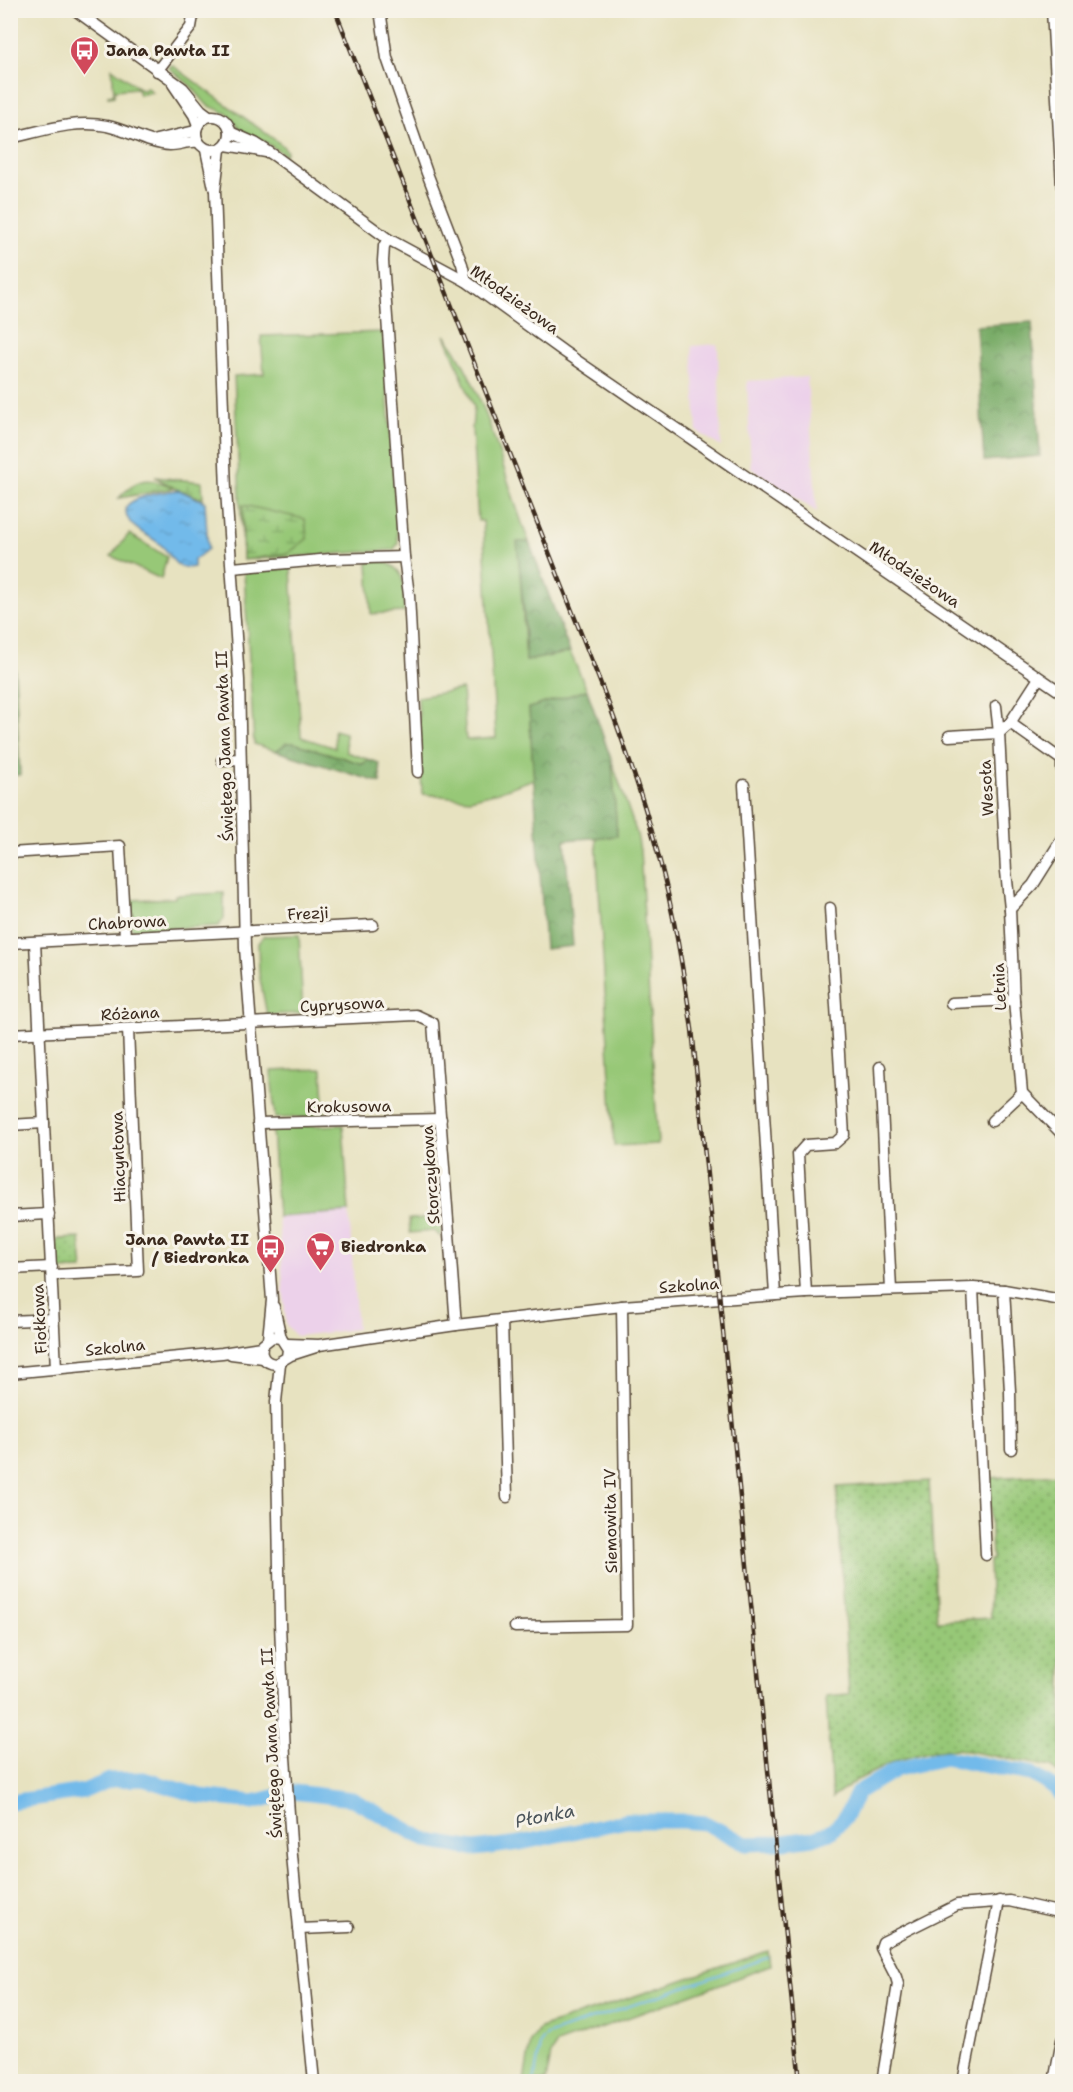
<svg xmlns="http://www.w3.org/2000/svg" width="1073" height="2092" viewBox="0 0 1073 2092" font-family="'Shantell Sans',sans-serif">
<defs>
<pattern id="forest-crowns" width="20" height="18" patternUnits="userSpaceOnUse" patternTransform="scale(1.5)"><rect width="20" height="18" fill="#79ac68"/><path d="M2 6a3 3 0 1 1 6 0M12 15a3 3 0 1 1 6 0" fill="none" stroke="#648c55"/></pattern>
<pattern id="wetland-marsh" width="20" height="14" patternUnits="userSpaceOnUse" patternTransform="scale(1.5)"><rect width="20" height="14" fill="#97c877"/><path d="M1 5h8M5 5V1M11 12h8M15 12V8" fill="none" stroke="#7ca361"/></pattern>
<pattern id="park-dots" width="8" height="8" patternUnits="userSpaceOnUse" patternTransform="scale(1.5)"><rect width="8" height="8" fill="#97c877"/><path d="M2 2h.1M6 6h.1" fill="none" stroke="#7ca361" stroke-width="1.8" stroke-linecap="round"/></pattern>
<pattern id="water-ripples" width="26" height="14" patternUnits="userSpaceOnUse" patternTransform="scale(1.5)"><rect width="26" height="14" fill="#72baea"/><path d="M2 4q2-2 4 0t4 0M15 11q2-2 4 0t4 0" fill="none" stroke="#5f97bd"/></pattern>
</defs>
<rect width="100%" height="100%" fill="#f7f3e8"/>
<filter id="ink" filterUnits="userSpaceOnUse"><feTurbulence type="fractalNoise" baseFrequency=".0167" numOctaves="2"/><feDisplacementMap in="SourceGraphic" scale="12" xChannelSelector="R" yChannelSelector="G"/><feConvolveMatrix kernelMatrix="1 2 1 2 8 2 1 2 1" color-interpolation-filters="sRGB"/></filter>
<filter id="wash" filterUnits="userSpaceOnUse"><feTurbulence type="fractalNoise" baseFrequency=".008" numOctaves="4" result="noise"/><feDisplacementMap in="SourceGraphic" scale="24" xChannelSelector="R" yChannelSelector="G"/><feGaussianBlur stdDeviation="1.35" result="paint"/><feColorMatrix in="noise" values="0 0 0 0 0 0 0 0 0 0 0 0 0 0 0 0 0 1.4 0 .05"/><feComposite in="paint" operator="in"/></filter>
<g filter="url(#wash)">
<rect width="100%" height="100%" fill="#e7e2c0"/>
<!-- built -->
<g fill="#ecd1ea">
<path d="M717 344 718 349 721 447 697 431 692 346Z"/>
<path d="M807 377 817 512 751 468 747 381Z"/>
<path d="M349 1212 357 1329 296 1336 286 1325 278 1217Z"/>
</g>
<!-- grass -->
<g fill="#97c877" stroke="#69794a" stroke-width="1.5">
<path d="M172 65 282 145 287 151 285 155 265 142 240 130 228 114 207 105 191 86 169 68Z"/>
<path d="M112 68 143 91 147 87 152 92 139 95 137 88 115 90 114 96 108 97V95L114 94Z"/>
<path d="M383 332 398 544 393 550 243 560 234 376 264 374 261 336Z"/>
<path d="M445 335C489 395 502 474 529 542H518L526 661 570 652 587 690 529 708 534 779 498 792 470 799 422 794 418 697 462 689 466 740 496 738 483 521H478L472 429 474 407Z"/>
<path d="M129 534 167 557 161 579 111 556Z"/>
<path d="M382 561C409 569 403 589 404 612L371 614 368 562Z"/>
<path d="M291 568 301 737 335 748 334 730 345 733 346 752 370 760 362 764 356 762 294 743H286L276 751 254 744 244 572Z"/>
<path d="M612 762 637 834 640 850 658 1144 614 1146 596 838 617 836Z"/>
<path d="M224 893V919L218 926 133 930 131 928 130 900 175 898V895Z"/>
<path d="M299 935 303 1013 267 1015 259 974 258 943 264 936Z"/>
<path d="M322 1069 325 1117 275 1118 271 1071Z"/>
<path d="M343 1125 349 1212 278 1217 272 1130 281 1127Z"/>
<path d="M440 1211 441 1237 434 1231 410 1233 409 1219 433 1218Z"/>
<path d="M768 1951 770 1966 556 2044 551 2054 546 2081H524L531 2041 540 2028Z"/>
</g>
<!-- forest -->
<g fill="url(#forest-crowns)" stroke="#5a6b43" stroke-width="1.5">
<path d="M1032 322 1040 456 984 461 976 326Z"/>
<path d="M517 542H529L570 652 526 661 524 614Z"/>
<path d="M11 590 20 775H10Z"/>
<path d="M587 690 612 762 617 836 565 840 573 946 545 949 529 708Z"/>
<path d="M287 743H294L356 762 362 764 370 760 379 763 381 783 276 751Z"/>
</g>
<!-- wetland -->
<g fill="url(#wetland-marsh)" stroke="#69794a" stroke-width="1.5">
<path d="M155 477 202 482 203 499 174 488 119 498C139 476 147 477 173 487Z"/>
<path d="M243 505 305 519 307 539 287 554 243 560Z"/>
</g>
<!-- park -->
<g fill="url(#park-dots)" stroke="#69794a" stroke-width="1.5">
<path d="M80 1238 83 1269 57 1270V1239Z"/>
<path d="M1062 1474V1778L1052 1767 957 1749 928 1752 895 1761 857 1780 832 1798 826 1696 849 1694 837 1487 929 1481 937 1621 991 1618 989 1560H992L989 1478Z"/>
</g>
<!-- water -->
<path fill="url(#water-ripples)" stroke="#567284" stroke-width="1.5" d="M179 490 205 502 208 549 194 560V567C173 571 173 556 162 546 149 533 124 529 126 507 134 495 165 492 179 490Z"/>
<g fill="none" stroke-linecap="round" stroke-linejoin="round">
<!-- stream -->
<path stroke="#72baea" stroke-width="2" d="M534 2082 540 2044 547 2035 767 1958"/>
<!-- river -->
<path stroke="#72baea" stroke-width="15" d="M10 1802 84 1791 110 1780 143 1779 200 1796 253 1802 294 1792 352 1799 428 1841 474 1849 520 1843 626 1821H682L705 1823 746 1844 776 1843 813 1838 832 1831 845 1817 858 1792 897 1769 945 1758 1032 1774 1057 1790 1062 1796"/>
</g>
</g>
<g filter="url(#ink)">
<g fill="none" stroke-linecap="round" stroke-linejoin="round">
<defs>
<g id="minor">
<path d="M75 10 183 88 201 110 209 116"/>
<path d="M380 10 387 58 427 173 462 264 466 281"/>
<path d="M1052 10 1062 187"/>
<path d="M157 71 191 27 194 10"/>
<path d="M173 84 194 115 198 125"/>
<circle cx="213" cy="133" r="17"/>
<path d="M230 132 255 143 275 156 388 239 466 281 563 351 1062 693"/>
<path d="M10 138C42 131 75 119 107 126 128 130 148 144 170 145 179 145 188 141 198 142"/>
<path d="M156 140 195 131"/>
<path d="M226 145 266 152"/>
<path d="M220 149 215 191 226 490 239 680 245 948 272 1300 268 1339"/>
<path d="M206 150 214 188"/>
<path d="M388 239 384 246 383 261 404 557 409 595 418 772"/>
<path d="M232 568 331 559 404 557"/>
<path d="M1010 723 1062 760V770"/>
<path d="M949 736 999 733 996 706"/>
<path d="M222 760 240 759"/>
<path d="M744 785 775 1295"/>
<path d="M1062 839 1033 885 1010 909 1014 1000 1022 1093 1062 1134"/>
<path d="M10 853 120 846 125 937"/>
<path d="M1010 909 1006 871 999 733 1010 723 1039 678"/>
<path d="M35 942 56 1368"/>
<path d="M10 943 373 925"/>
<path d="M951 1003 1014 1000"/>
<path d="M10 1034 416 1015 433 1023 456 1325"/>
<path d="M880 1067 891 1290"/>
<path d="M992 1121 1022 1093"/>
<path d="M258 1123 441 1119"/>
<path d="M10 1125 44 1123"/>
<path d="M10 1216 49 1214"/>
<path d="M10 1269 52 1267"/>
<path d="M52 1275 138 1271 128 1029"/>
<path d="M973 1288 986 1555"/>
<path d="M1004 1290 1010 1391 1011 1449"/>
<path d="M806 1293 798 1154 806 1145 835 1143 844 1135 830 908"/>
<path d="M274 1307 281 1338"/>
<path d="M502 1320 507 1497"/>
<path d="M10 1321 53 1319"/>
<path d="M287 1344 319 1345 456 1325 622 1306 806 1293 973 1288 1004 1290 1062 1300"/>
<path d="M231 1354 263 1358"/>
<path d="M287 1357 288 1349 281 1338 272 1337 263 1344C259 1355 264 1363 276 1364L291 1355 316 1347"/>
<path d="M280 1363 276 1402 280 1623 285 1757 292 1856 314 2082"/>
<path d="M10 1373 222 1353 261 1347"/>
<path d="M515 1627 627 1625 622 1306"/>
<path d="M299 1929 349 1927"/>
<path d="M882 2082 898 1984 896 1977 881 1948 883 1942 957 1905 1009 1901 1062 1913"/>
<path d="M963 2082 999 1901"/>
<path d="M1054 2082 1062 2040"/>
</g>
</defs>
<!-- minor casing -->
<use href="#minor" stroke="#554636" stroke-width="13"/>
<!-- minor -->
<use href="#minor" stroke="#fff" stroke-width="10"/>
<defs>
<path id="rail" d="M335 10 610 707C628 755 645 804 658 854 674 912 683 970 692 1029L800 2082"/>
</defs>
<!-- rail casing -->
<use href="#rail" stroke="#3b2a1e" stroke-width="4.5"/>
<!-- rail -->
<use href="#rail" stroke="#f7f3e8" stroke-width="2" stroke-dasharray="7" stroke-linecap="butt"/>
</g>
</g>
<!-- icons -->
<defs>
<symbol id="bus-pin" viewBox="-11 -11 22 30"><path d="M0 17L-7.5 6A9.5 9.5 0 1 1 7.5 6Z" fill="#d1495b" stroke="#f7f3e8"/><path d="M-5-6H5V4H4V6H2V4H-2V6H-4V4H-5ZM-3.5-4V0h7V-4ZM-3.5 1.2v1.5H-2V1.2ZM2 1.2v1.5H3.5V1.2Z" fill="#fff"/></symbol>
<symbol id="supermarket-pin" viewBox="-11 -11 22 30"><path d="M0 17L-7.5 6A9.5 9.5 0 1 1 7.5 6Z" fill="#d1495b" stroke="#f7f3e8"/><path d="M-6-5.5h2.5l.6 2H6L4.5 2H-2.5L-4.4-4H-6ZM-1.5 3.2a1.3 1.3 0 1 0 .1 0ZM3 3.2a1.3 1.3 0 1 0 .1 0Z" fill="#fff"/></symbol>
</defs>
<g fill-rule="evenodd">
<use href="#bus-pin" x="68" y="34" width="33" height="45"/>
<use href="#supermarket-pin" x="304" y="1230" width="33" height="45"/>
<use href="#bus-pin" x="254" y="1232" width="33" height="45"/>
</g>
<g text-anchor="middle" stroke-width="6" stroke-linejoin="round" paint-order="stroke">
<!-- poi labels -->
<g font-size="16" font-weight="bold" fill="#3b2a1e" stroke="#f7f3e8" text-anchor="start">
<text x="106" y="56">Jana Pawła II</text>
<text x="249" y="1245" text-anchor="end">Jana Pawła II<tspan x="249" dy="18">/ Biedronka</tspan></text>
<text x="341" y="1252">Biedronka</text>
</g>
<!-- street labels -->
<g font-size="16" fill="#3b2a1e" stroke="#f7f3e8">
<text transform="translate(515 299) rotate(36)" y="6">Młodzieżowa</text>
<text transform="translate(915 574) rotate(34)" y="6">Młodzieżowa</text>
<text transform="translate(224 746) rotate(-92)" y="6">Świętego Jana Pawła II</text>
<text transform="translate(986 788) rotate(-93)" y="6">Wesoła</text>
<text transform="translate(308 913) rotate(-3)" y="6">Frezji</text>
<text transform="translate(127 922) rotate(-3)" y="6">Chabrowa</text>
<text transform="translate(999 987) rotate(-93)" y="6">Letnia</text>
<text transform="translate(342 1004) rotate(-3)" y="6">Cyprysowa</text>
<text transform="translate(130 1013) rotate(-3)" y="6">Różana</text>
<text transform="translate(349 1106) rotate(-1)" y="6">Krokusowa</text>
<text transform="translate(118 1157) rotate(-92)" y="6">Hiacyntowa</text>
<text transform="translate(430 1175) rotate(-94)" y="6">Storczykowa</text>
<text transform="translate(689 1285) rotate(-4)" y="6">Szkolna</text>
<text transform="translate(39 1319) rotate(-93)" y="6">Fiołkowa</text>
<text transform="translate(115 1347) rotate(-6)" y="6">Szkolna</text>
<text transform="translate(610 1521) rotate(-91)" y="6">Siemowita IV</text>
<text transform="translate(271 1743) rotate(-93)" y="6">Świętego Jana Pawła II</text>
</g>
<!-- water labels -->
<g font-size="18" font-style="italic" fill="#4c555b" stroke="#f7f3e8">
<text transform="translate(545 1816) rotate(-11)" y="6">Płonka</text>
</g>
</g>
<!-- margin -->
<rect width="1073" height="2092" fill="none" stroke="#f7f3e8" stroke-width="36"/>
</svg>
